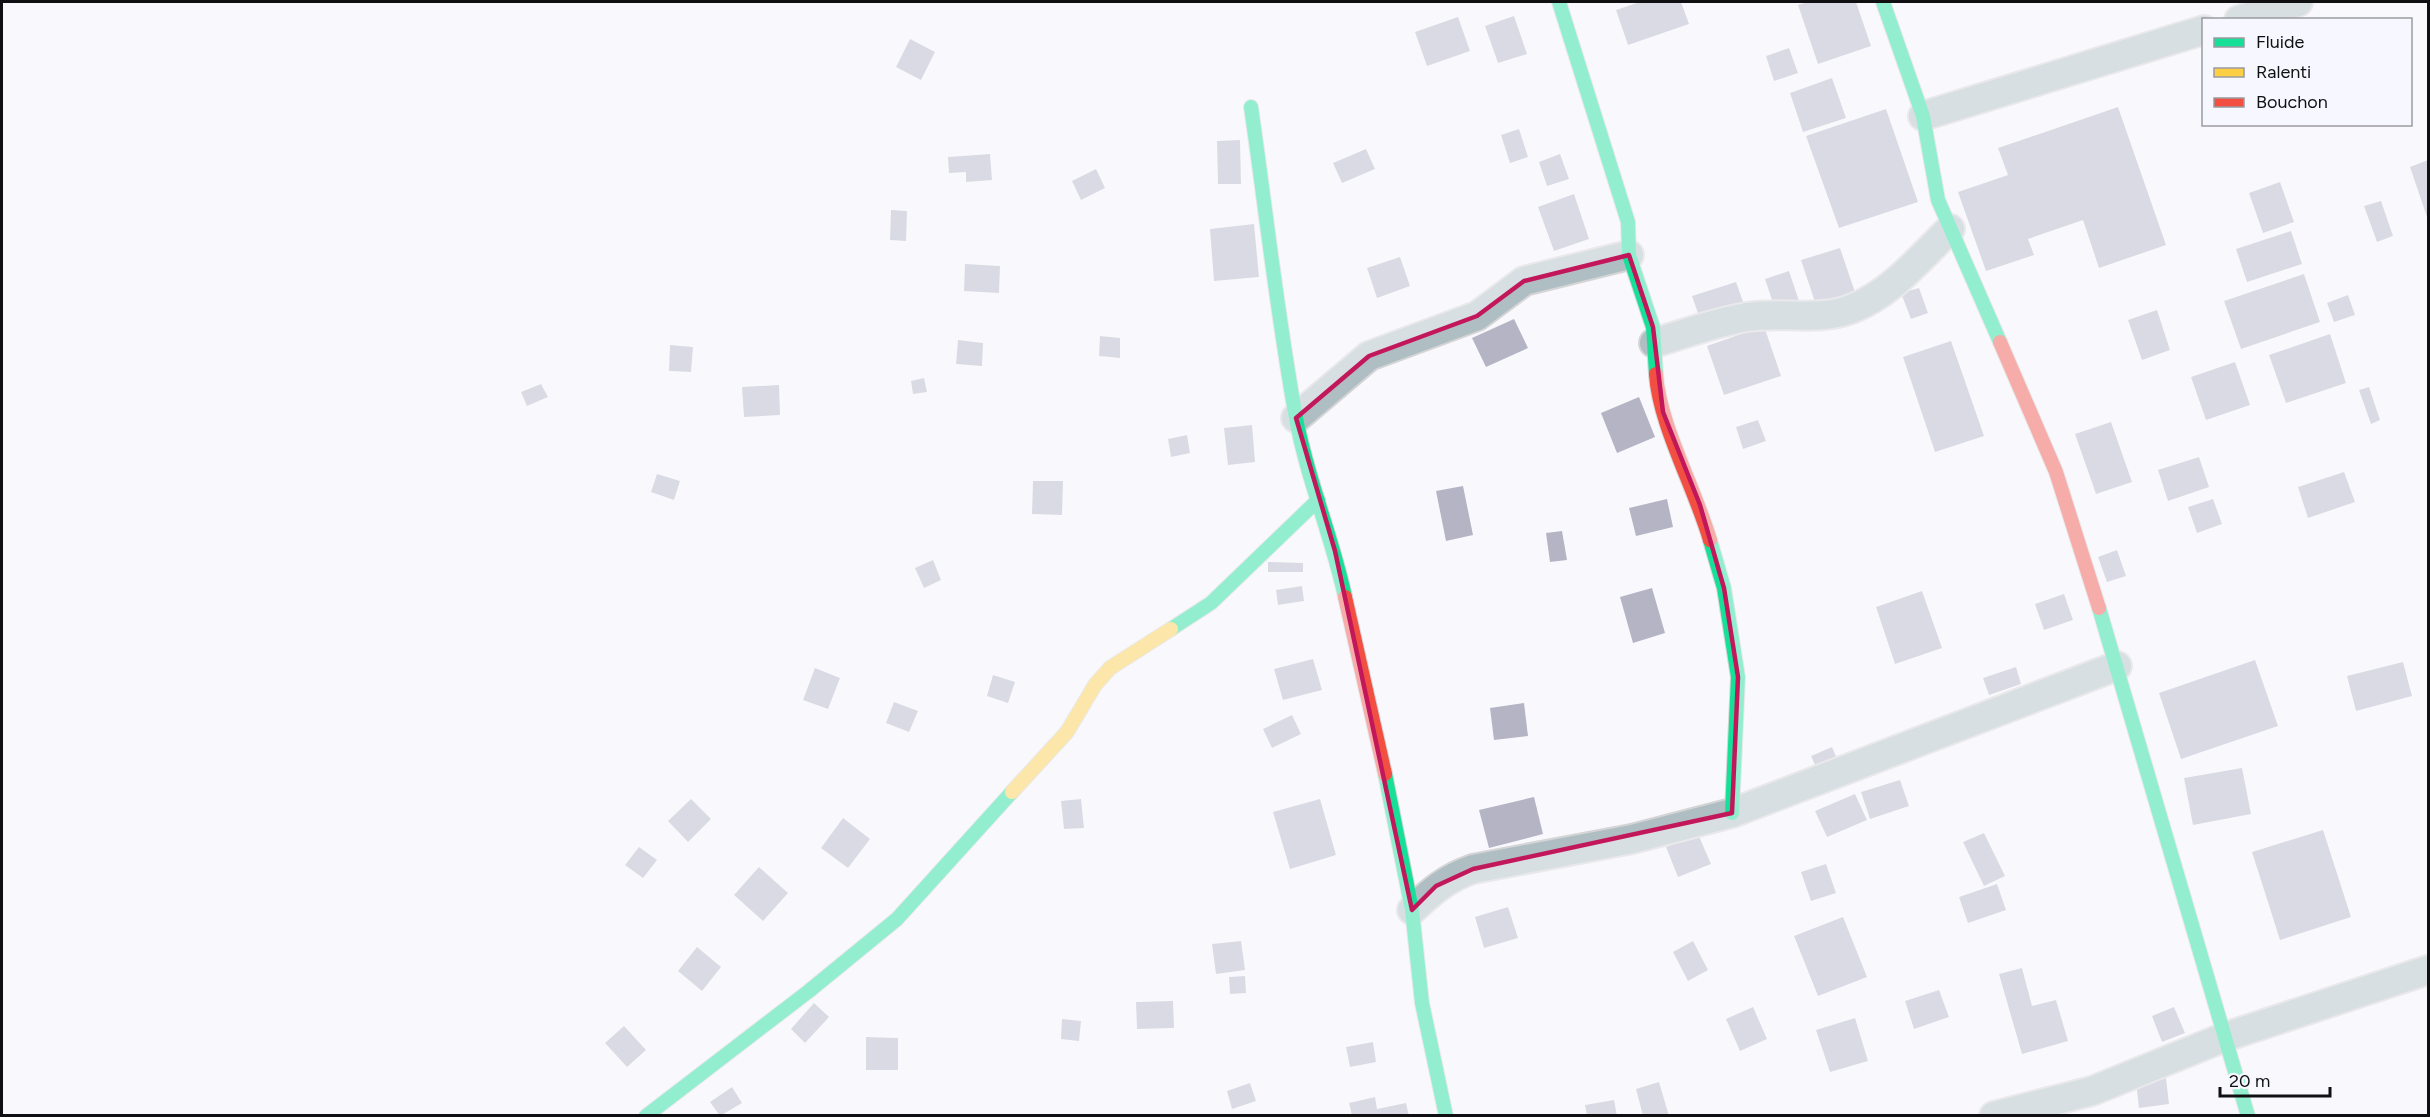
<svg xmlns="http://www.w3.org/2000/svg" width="2430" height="1117" viewBox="0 0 2430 1117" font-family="Figtree,sans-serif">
<rect width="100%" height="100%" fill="#f9f9fd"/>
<!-- building -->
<g fill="#b4b4c5">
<path d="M1640 2H1681L1689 24 1628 45 1616 10Z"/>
<path d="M1807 2H1856L1871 46 1818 64 1798 5Z"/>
<path d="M1514 16 1527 54 1498 63 1485 26Z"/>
<path d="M1458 17 1470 51 1427 66 1415 32Z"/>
<path d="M910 39 935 52 921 80 896 67Z"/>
<path d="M1789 48 1798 73 1774 81 1766 56Z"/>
<path d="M1832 78 1846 118 1803 132 1790 93Z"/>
<path d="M2118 107 2166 245 2099 268 2083 220 2028 239 2034 255 1986 271 1958 192 2008 175 1998 148Z"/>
<path d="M1886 109 1918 202 1839 228 1806 136Z"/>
<path d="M1519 129 1528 157 1510 163 1501 135Z"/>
<path d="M1240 140 1241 184H1218L1217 141Z"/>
<path d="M1366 149 1375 169 1342 183 1333 163Z"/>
<path d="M990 154 992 180 966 182V172L949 173 948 157Z"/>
<path d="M1560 154 1569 179 1547 186 1539 162Z"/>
<path d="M2428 160V220L2410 167Z"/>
<path d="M1096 169 1105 188 1081 200 1072 181Z"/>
<path d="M2280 182 2294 222 2263 233 2249 193Z"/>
<path d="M1574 194 1589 239 1554 251 1538 207Z"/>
<path d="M2381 201 2393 236 2377 242 2364 206Z"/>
<path d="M891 210 907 211 906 241 890 240Z"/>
<path d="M1254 224 1259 277 1214 281 1210 229Z"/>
<path d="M2291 231 2302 264 2247 282 2236 249Z"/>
<path d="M1840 248 1856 295 1817 308 1801 260Z"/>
<path d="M1400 257 1410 286 1377 298 1367 268Z"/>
<path d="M965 264 1000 266 999 293 964 291Z"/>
<path d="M1789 271 1799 301 1775 309 1765 279Z"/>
<path d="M2304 274 2320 322 2241 349 2224 301Z"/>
<path d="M1736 282 1751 324 1707 339 1692 296Z"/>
<path d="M1919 288 1928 313 1911 319 1901 293Z"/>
<path d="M2348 295 2355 315 2334 322 2327 303Z"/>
<path d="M2157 310 2170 350 2142 360 2128 320Z"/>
<path d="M1514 319 1528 348 1486 367 1472 338Z"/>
<path d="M1764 326 1781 376 1724 395 1707 346Z"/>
<path d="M2330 334 2346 383 2286 403 2269 355Z"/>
<path d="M1100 336 1120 338V358L1099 356Z"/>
<path d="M958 340 983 343 982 366 956 364Z"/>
<path d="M1951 341 1984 436 1935 452 1903 357Z"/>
<path d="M670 345 693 347 691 372 669 371Z"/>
<path d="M2235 362 2250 405 2206 420 2191 377Z"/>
<path d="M924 378 927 392 913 394 911 381Z"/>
<path d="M541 384 548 397 527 406 521 392Z"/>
<path d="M779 385 780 415 744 417 742 387Z"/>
<path d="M2369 387 2380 420 2371 424 2359 390Z"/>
<path d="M1639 397 1655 437 1617 453 1601 413Z"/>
<path d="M1758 420 1766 441 1743 449 1736 427Z"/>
<path d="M2111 422 2132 482 2096 494 2075 434Z"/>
<path d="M1252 425 1255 462 1228 465 1224 428Z"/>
<path d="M1187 435 1190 453 1171 457 1168 439Z"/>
<path d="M2199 457 2209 487 2168 501 2158 470Z"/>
<path d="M2344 472 2355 502 2308 518 2298 487Z"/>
<path d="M657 474 680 481 674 500 651 492Z"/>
<path d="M1033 481H1063L1062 515 1032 514Z"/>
<path d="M1463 486 1473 535 1446 541 1436 491Z"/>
<path d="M1667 499 1673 527 1636 536 1629 508Z"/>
<path d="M2213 499 2222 524 2197 533 2188 507Z"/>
<path d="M1562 531 1567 560 1550 562 1546 533Z"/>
<path d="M2117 550 2126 576 2107 582 2098 557Z"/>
<path d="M933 560 941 580 924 588 915 568Z"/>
<path d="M1268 562 1303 563V572H1268Z"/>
<path d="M1302 586 1304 601 1278 605 1276 590Z"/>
<path d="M1652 588 1665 633 1633 643 1620 597Z"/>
<path d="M1922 591 1942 648 1895 664 1876 607Z"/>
<path d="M2064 594 2073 620 2044 630 2035 604Z"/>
<path d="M1313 659 1322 690 1283 700 1274 669Z"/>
<path d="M2255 660 2278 726 2181 759 2159 693Z"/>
<path d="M2403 662 2412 696 2356 711 2347 676Z"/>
<path d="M2016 667 2021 684 1989 695 1983 678Z"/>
<path d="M815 668 840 678 828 709 803 700Z"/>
<path d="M993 675 1015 682 1008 703 987 696Z"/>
<path d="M894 702 918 711 909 732 886 723Z"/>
<path d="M1524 703 1528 736 1494 740 1490 708Z"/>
<path d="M1292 715 1301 734 1272 748 1263 729Z"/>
<path d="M1832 747 1841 768 1820 776 1811 756Z"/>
<path d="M2242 768 2251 814 2193 825 2184 778Z"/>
<path d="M1900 780 1909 806 1870 819 1861 792Z"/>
<path d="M1855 794 1867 820 1827 837 1815 811Z"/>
<path d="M1534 797 1543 834 1489 848 1479 810Z"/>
<path d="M691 799 711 819 688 842 668 821Z"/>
<path d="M1081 799 1084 828 1064 829 1061 801Z"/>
<path d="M1320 799 1336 855 1290 869 1273 812Z"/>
<path d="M843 818 870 839 848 868 821 848Z"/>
<path d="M2323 830 2351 917 2280 940 2252 852Z"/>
<path d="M1984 833 2005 876 1984 886 1963 842Z"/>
<path d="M1698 834 1711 864 1678 877 1666 847Z"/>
<path d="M639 847 657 860 643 878 625 865Z"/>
<path d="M1826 864 1836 893 1811 901 1801 872Z"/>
<path d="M759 867 788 893 763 921 734 895Z"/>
<path d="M1997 884 2006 910 1968 923 1959 897Z"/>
<path d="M1508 907 1518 938 1484 948 1475 917Z"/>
<path d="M1843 917 1867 977 1818 996 1794 936Z"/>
<path d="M1241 941 1245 970 1216 974 1212 944Z"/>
<path d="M1693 941 1708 970 1688 981 1673 952Z"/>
<path d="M697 947 721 967 702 991 678 971Z"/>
<path d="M2022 968 2032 1006 2056 1000 2068 1041 2022 1054 1999 974Z"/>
<path d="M1245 976 1246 993 1230 994 1229 977Z"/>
<path d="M1939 990 1949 1017 1914 1029 1905 1001Z"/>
<path d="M1173 1001 1174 1028 1137 1029 1136 1002Z"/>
<path d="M814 1003 829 1017 805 1043 791 1029Z"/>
<path d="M1753 1007 1767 1039 1740 1051 1726 1019Z"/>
<path d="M2174 1007 2185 1033 2162 1042 2152 1016Z"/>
<path d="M1855 1018 1868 1061 1830 1072 1816 1030Z"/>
<path d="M1062 1019 1081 1021 1079 1041 1061 1039Z"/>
<path d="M624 1026 646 1050 627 1067 605 1043Z"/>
<path d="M866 1037 898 1038V1070H866Z"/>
<path d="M1373 1042 1376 1062 1350 1067 1346 1047Z"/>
<path d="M2166 1078 2169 1104 2139 1108 2136 1082Z"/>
<path d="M1659 1082 1669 1116H1643L1636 1089Z"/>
<path d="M1250 1083 1256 1101 1232 1109 1227 1091Z"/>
<path d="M732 1087 742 1103 720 1116 710 1102Z"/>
<path d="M1375 1097 1377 1109 1406 1103 1409 1116H1352L1349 1103Z"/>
<path d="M1614 1100 1617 1116H1587L1585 1105Z"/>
</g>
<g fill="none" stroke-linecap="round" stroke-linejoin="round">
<defs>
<g id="street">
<path d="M2239 20 2298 2"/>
<path d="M1923 116 2204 30"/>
<path d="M1654 343C1684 334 1716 322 1747 317 1781 311 1817 322 1851 309 1891 294 1921 257 1950 229"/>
<path d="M1296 418 1369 356 1477 316 1524 281 1629 255"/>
<path d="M1412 910C1432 891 1447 878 1473 869L1632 839 1732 813 2117 666"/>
<path d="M1994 1116 2092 1091 2225 1037 2428 970"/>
</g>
<g id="fast">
<path d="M1559 2 1628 222 1629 255 1653 327 1656 374"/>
<path d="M1883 2 1923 116 1938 200 2000 342"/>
<path d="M1251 107C1266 210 1277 315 1296 418 1307 479 1332 536 1345 597"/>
<path d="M1710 540 1724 588 1738 677 1732 813"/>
<path d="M2099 608 2248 1116"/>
<path d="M1171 629 1211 603 1318 500"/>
<path d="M1385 774 1412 910 1422 1003 1446 1116"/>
<path d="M646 1116 809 991 897 919 1012 792"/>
</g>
<path id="slow" d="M1012 792 1067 732 1095 685 1110 668 1171 629"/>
<g id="jam">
<path d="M2000 342 2056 472 2099 608"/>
<path d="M1656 374C1659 424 1695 488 1710 540"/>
<path d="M1345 597 1385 774"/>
</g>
</defs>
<!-- street casing -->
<use href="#street" stroke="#d5d5d7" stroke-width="32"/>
<!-- fast casing -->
<use href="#fast" stroke="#d5d5d7" stroke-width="16"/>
<!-- slow casing -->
<use href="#slow" stroke="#d5d5d7" stroke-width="16"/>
<!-- jam casing -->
<use href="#jam" stroke="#d5d5d7" stroke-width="16"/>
<!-- street -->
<use href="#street" stroke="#afbec2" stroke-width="28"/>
<!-- fast -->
<use href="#fast" stroke="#16e098" stroke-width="14"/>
<!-- slow -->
<use href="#slow" stroke="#ffcf43" stroke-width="14"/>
<!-- jam -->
<use href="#jam" stroke="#f24e42" stroke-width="14"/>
</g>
<!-- marked area -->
<path d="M0 0H2430V1117H0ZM1629 255 1653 327 1663 412 1700 505 1724 588 1738 677 1732 813 1473 869 1436 886 1412 910 1335 551 1296 418 1369 356 1477 316 1524 281Z" fill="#f9f9fd" fill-opacity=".55" fill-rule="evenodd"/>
<path fill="none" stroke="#c2185b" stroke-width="4.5" stroke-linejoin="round" d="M1629 255 1653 327 1663 412 1700 505 1724 588 1738 677 1732 813 1473 869 1436 886 1412 910 1335 551 1296 418 1369 356 1477 316 1524 281Z"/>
<!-- border -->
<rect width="2430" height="1117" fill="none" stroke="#101013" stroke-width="6"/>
<!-- legend -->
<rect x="2202" y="18" width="210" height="108" fill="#f7f8ff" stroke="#9b9ba1" stroke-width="1.5"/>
<rect x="2214" y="38" width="30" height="9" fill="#16e098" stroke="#9b9ba1" stroke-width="1.5"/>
<text x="2256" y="48" font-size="18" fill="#101013">Fluide</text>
<rect x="2214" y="68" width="30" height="9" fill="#ffcf43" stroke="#9b9ba1" stroke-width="1.5"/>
<text x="2256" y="78" font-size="18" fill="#101013">Ralenti</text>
<rect x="2214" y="98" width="30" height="9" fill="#f24e42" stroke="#9b9ba1" stroke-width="1.5"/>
<text x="2256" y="108" font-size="18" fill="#101013">Bouchon</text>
<!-- scale -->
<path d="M2220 1087v9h110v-9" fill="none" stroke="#101013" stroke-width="3"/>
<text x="2229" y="1087" font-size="18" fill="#101013" stroke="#f7f8ff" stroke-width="4.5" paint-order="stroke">20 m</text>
</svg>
